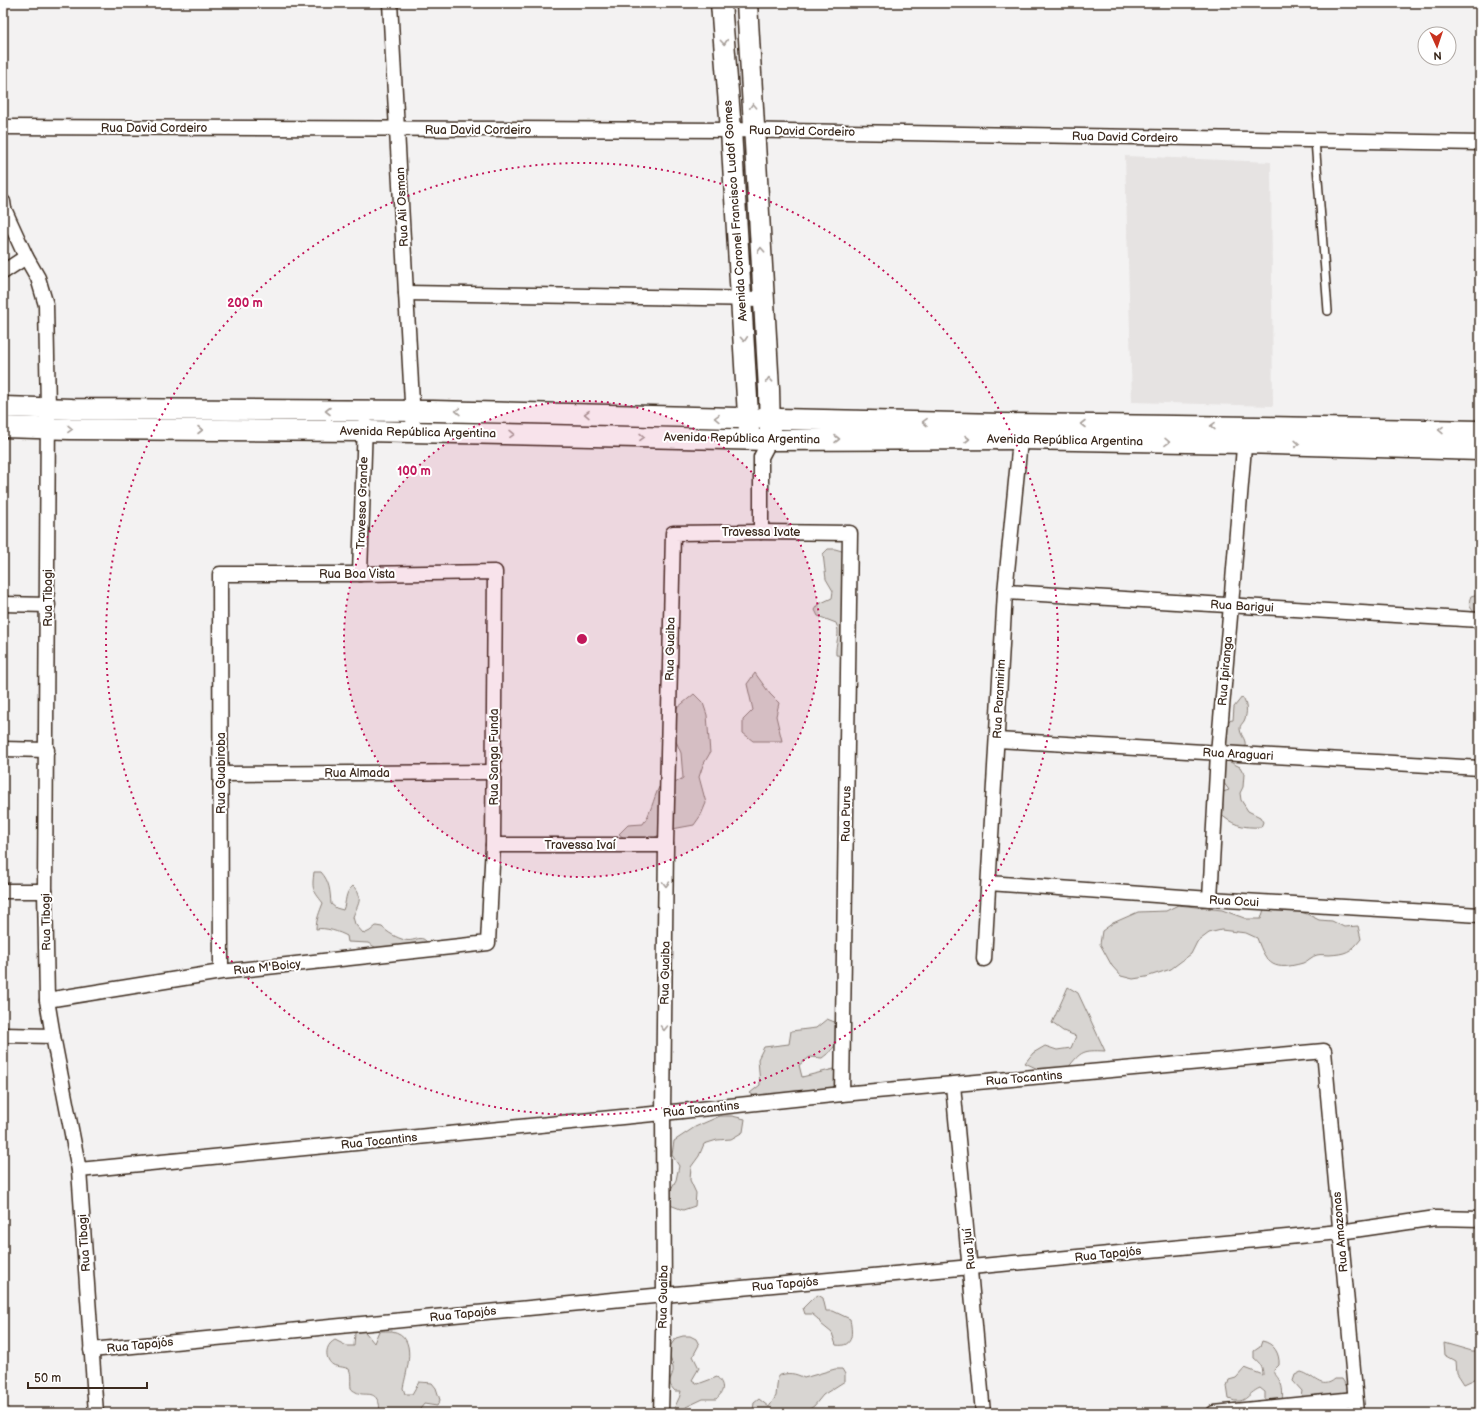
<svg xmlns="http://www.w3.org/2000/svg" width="1483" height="1416" viewBox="0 0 1483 1416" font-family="'Balsamiq Sans',sans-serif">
<rect width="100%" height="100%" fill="#f3f2f2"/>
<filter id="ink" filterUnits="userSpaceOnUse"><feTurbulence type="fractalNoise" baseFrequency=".025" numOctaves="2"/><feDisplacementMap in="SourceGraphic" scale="8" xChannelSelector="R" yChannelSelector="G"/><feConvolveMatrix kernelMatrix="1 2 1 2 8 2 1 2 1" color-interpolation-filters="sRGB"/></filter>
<g filter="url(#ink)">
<!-- built -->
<path fill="#e6e3e2" d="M1125 156 1271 162 1273 406 1132 402Z"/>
<!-- green -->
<g fill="#d8d5d2" stroke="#8a8078">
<path d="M828 549H835L842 551C845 557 847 566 845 573 843 584 838 587 845 598L846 656 836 655C835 644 841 633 836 623L818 616 815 610 819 604 832 598 833 591 826 579 823 554Z"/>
<path d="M1478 594H1480V613H1475C1469 607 1468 603 1471 596Z"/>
<path d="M755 673 770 694 779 703 776 716 782 741H753L743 733V720L753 710 747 684Z"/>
<path d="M694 694 703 703 707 715 710 753 703 765 699 777 706 803 701 815 694 825 667 830 644 844H631L619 834 628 825 643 824C651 813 653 800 659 787L672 785 683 778 681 753 670 727 671 713Z"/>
<path d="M1242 697C1247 703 1248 713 1244 721 1242 724 1240 725 1240 729 1241 738 1248 739 1244 750L1224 747 1227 721 1233 720 1234 707Z"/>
<path d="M1222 761H1228L1240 767 1244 774 1243 787 1240 793 1241 800 1248 811 1260 817 1263 822 1261 827C1242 828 1232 825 1218 812L1223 792 1229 790 1221 779Z"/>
<path d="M314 872H321C330 882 330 891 331 904L336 908 343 910C347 901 344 893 353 886 365 898 357 905 353 917L355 924 364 934 370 931 376 926 382 927C388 933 397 938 405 940 416 943 422 931 430 947L380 950 368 943 348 942 347 936C340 932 325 927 316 929 316 920 320 911 323 903 312 889 312 889 314 872Z"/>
<path d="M1178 905 1222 910 1247 919H1261L1265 906 1294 910 1307 914 1319 920 1332 921 1344 927 1358 926 1361 939C1351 952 1346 954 1329 955 1325 955 1321 954 1317 955 1312 956 1308 961 1303 963 1274 971 1267 966 1257 938L1246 933 1221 930 1209 933 1197 942 1191 954 1171 969 1146 977 1133 979 1121 976 1112 966 1100 944 1102 931 1113 923 1138 912 1166 911Z"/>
<path d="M1068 987 1078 993 1105 1051C1083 1050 1081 1051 1068 1068L1038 1069 1025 1063 1033 1053 1045 1046 1057 1050 1071 1048 1076 1036 1063 1031 1052 1023Z"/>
<path d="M827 1019 837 1023C837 1043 838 1046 822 1058L810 1057 799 1065 802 1077 838 1068 841 1080 831 1089 761 1101 750 1093 760 1085 758 1059 764 1047 789 1044 791 1031 816 1028Z"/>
<path d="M720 1116H732L745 1119 743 1132 731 1139 717 1140 704 1144 699 1156 691 1167 690 1180 696 1193 695 1206 683 1210 670 1205V1191L676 1180 679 1166 672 1155 674 1141 695 1127Z"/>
<path d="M818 1295 823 1298 826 1311H833L850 1319C852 1331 855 1348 836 1345L832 1333 821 1324 818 1319 812 1314H805L803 1308 812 1299Z"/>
<path d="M361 1330 366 1333 374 1343 379 1331C383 1331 388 1331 392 1331 419 1336 406 1372 403 1388L405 1394H412L419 1382 432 1383 436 1388 440 1400 437 1406 424 1404 417 1413H378C380 1409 380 1405 378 1401 373 1390 364 1397 356 1392 354 1391 352 1390 351 1388 350 1381 352 1375 349 1369 344 1367 341 1367 336 1366 327 1364 324 1351 330 1344 330 1343 335 1340 335 1340L347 1346H354L355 1333Z"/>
<path d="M683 1336H690L696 1339 699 1345 693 1356 699 1368 692 1380 698 1384 717 1377C725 1385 724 1392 716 1399H703L686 1407 682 1413H673C674 1405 680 1400 681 1391H675C664 1380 674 1378 673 1368 673 1362 668 1356 668 1349L676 1338Z"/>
<path d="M1262 1341C1274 1343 1280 1354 1279 1365L1274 1370C1276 1378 1278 1376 1280 1382 1283 1387 1283 1395 1282 1402L1270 1404 1265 1399V1392L1260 1388C1246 1394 1246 1406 1229 1399L1227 1386 1229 1380 1236 1378 1245 1368 1263 1375C1263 1367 1260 1363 1254 1358V1351L1260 1347Z"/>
<path d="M1444 1343 1472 1351H1480V1365H1478L1477 1378 1464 1384 1457 1373 1456 1361 1445 1355Z"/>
<path d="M835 1369H842L845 1374V1381L823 1395 814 1406 808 1410 793 1413H755L753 1410 754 1403 759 1399 769 1407 776 1396 778 1376C787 1372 796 1373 804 1378Z"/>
<path d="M1301 1372C1314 1375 1321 1391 1335 1379H1342L1349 1390 1350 1397H1301L1302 1391 1293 1381 1295 1375Z"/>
</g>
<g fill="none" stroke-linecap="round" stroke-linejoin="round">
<defs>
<path id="lane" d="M1315 140 1328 311"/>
<g id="street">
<path d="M390 3 413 420"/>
<path d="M3 127 731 130 1480 143"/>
<path d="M3 202 4 209 26 257 38 278 46 305 48 409 45 891 47 1000 53 1036 79 1170 96 1413"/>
<path d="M3 272 26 257"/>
<path d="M406 293 764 299"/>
<path d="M761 532V457L770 440"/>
<path d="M360 574 365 423"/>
<path d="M1005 592 1480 620"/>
<path d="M3 604 48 605"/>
<path d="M997 740 1480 768"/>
<path d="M3 749 47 750"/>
<path d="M221 774 494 772"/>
<path d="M493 845H666"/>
<path d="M989 883 1210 899 1480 915"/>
<path d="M3 891H45"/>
<path d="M1210 899 1218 753 1231 605 1245 435"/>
<path d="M984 959 1005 592 1021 431"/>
<path d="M47 1000 221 972 488 943 493 845 495 572 360 574H220L221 972"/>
<path d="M3 1035 53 1036"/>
<path d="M953 1085 983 1413"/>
<path d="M79 1170 663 1113 842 1094 1324 1051 1357 1413"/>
<path d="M91 1350 664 1295 971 1267 1340 1232 1436 1218 1480 1219"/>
<path d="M661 1413 664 1295 663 1113 666 845 673 533 761 532 850 533 842 1094"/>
<path d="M1214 1413 1355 1399"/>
</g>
<g id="secondary">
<path d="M721 3 731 130 749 432"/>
<path d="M747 3 769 389 770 432"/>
<path d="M3 407 72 409 433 411 1001 424 1259 427 1480 431"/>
<path d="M3 427 70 429 365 431 770 440 1019 439 1244 443 1480 450"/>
</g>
</defs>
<!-- lane casing -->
<use href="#lane" stroke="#3b2a1e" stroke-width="10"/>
<!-- street casing -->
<use href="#street" stroke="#3b2a1e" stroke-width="17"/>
<!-- secondary casing -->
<use href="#secondary" stroke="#3b2a1e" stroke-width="23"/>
<!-- lane -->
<use href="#lane" stroke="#fff" stroke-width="7"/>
<!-- street -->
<use href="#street" stroke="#fff" stroke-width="14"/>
<!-- secondary -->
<use href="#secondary" stroke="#fff" stroke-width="20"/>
</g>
<!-- one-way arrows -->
<defs><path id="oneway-chevron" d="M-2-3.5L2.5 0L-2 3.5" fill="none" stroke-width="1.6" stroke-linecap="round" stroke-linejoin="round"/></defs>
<g stroke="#a79f9a">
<use href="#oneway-chevron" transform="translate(724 42) rotate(85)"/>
<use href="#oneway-chevron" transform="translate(753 106) rotate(-93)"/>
<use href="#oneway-chevron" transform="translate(761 250) rotate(-93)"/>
<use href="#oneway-chevron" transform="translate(744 339) rotate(86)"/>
<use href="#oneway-chevron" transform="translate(769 380) rotate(-93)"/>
<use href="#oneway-chevron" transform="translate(328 411) rotate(-180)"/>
<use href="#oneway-chevron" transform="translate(458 411) rotate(-179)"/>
<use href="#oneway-chevron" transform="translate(587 414) rotate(-179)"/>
<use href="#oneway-chevron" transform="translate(717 418) rotate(-179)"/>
<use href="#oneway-chevron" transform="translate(925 422) rotate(-179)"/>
<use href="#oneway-chevron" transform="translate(1083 424) rotate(-180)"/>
<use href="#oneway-chevron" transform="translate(1213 426) rotate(-179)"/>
<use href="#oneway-chevron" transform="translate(70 429) rotate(1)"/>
<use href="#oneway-chevron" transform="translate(200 430)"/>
<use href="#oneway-chevron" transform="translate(1441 430) rotate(-179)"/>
<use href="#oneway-chevron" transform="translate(512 434) rotate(1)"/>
<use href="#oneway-chevron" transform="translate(642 437) rotate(1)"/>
<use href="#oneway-chevron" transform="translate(837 439)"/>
<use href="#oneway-chevron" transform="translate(967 439)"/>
<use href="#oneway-chevron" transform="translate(1167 442) rotate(1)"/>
<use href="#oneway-chevron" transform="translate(1297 444) rotate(2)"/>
<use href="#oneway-chevron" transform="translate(666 884) rotate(91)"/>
<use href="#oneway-chevron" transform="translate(664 1028) rotate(91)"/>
</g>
</g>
<!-- distance rings -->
<circle cx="582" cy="639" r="238" fill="#c2185b" fill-opacity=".12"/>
<g fill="none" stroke="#c2185b" stroke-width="2" stroke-dasharray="2 4">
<circle cx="582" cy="639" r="238"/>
<circle cx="582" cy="639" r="476"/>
</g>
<g text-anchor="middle" stroke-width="4" stroke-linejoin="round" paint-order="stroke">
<!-- street labels -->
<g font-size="12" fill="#3b2a1e" stroke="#fff">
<text x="154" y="132">Rua David Cordeiro</text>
<text x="478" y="134">Rua David Cordeiro</text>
<text transform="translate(802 131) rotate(1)" y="4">Rua David Cordeiro</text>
<text transform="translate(1125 137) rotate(1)" y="4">Rua David Cordeiro</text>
<text transform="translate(402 207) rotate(-93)" y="4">Rua Ali Osman</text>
<text transform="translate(735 211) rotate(-94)" y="4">Avenida Coronel Francisco Ludof Gomes</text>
<text transform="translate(418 432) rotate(1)" y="4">Avenida República Argentina</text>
<text transform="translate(742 438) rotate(1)" y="4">Avenida República Argentina</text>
<text transform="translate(1065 440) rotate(1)" y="4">Avenida República Argentina</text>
<text transform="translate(362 503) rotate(-88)" y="4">Travessa Grande</text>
<text x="761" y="536">Travessa Ivate</text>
<text x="357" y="578">Rua Boa Vista</text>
<text transform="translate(48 598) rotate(-90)" y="4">Rua Tibagi</text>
<text transform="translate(1242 606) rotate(3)" y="4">Rua Barigui</text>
<text transform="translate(670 649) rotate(-89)" y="4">Rua Guaiba</text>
<text transform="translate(1225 671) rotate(-85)" y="4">Rua Ipiranga</text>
<text transform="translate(999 699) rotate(-87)" y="4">Rua Paramirim</text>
<text transform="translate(1238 754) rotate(3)" y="4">Rua Araguari</text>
<text transform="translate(494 757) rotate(-90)" y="4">Rua Sanga Funda</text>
<text transform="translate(221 773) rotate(-90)" y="4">Rua Guabiroba</text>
<text x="357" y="777">Rua Almada</text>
<text transform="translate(846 814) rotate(-89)" y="4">Rua Purus</text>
<text x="580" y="849">Travessa Ivaí</text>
<text transform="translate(1234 901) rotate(3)" y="4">Rua Ocui</text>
<text transform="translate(46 922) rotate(-91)" y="4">Rua Tibagi</text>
<text transform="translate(267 967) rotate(-6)" y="4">Rua M'Boicy</text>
<text transform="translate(665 973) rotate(-89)" y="4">Rua Guaiba</text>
<text transform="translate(1024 1078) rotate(-5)" y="4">Rua Tocantins</text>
<text transform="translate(701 1109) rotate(-6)" y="4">Rua Tocantins</text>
<text transform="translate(379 1141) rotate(-6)" y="4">Rua Tocantins</text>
<text transform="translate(1340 1232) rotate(-95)" y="4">Rua Amazonas</text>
<text transform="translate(84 1243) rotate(-94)" y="4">Rua Tibagi</text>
<text transform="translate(969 1249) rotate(-96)" y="4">Rua Ijuí</text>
<text transform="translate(1108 1254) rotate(-6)" y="4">Rua Tapajós</text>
<text transform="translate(785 1284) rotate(-5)" y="4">Rua Tapajós</text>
<text transform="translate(663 1297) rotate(-89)" y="4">Rua Guaiba</text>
<text transform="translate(463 1314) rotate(-6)" y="4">Rua Tapajós</text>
<text transform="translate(140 1345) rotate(-6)" y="4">Rua Tapajós</text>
</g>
</g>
<circle cx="582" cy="639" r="6" fill="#c2185b" stroke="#fff" stroke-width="2"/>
<g font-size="12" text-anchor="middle" font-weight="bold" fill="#c2185b" stroke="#fff" stroke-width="4" stroke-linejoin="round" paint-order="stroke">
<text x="245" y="307">200 m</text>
<text x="414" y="475">100 m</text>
</g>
<!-- margin -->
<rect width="1483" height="1416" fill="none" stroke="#fff" stroke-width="16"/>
<rect x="8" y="8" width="1467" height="1400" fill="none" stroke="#3b2a1e" stroke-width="1.5" filter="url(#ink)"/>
<!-- north arrow -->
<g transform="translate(1437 46) rotate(177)"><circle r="19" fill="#ffffff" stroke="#b1aaa5"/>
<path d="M0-3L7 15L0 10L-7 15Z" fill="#c8321e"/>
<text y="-6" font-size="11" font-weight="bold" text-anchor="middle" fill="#3b2a1e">N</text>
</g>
<!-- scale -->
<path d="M28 1382v6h119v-6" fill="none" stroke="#3b2a1e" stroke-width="2"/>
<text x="34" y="1382" font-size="12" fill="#3b2a1e" stroke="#ffffff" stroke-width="3" paint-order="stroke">50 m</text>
</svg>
